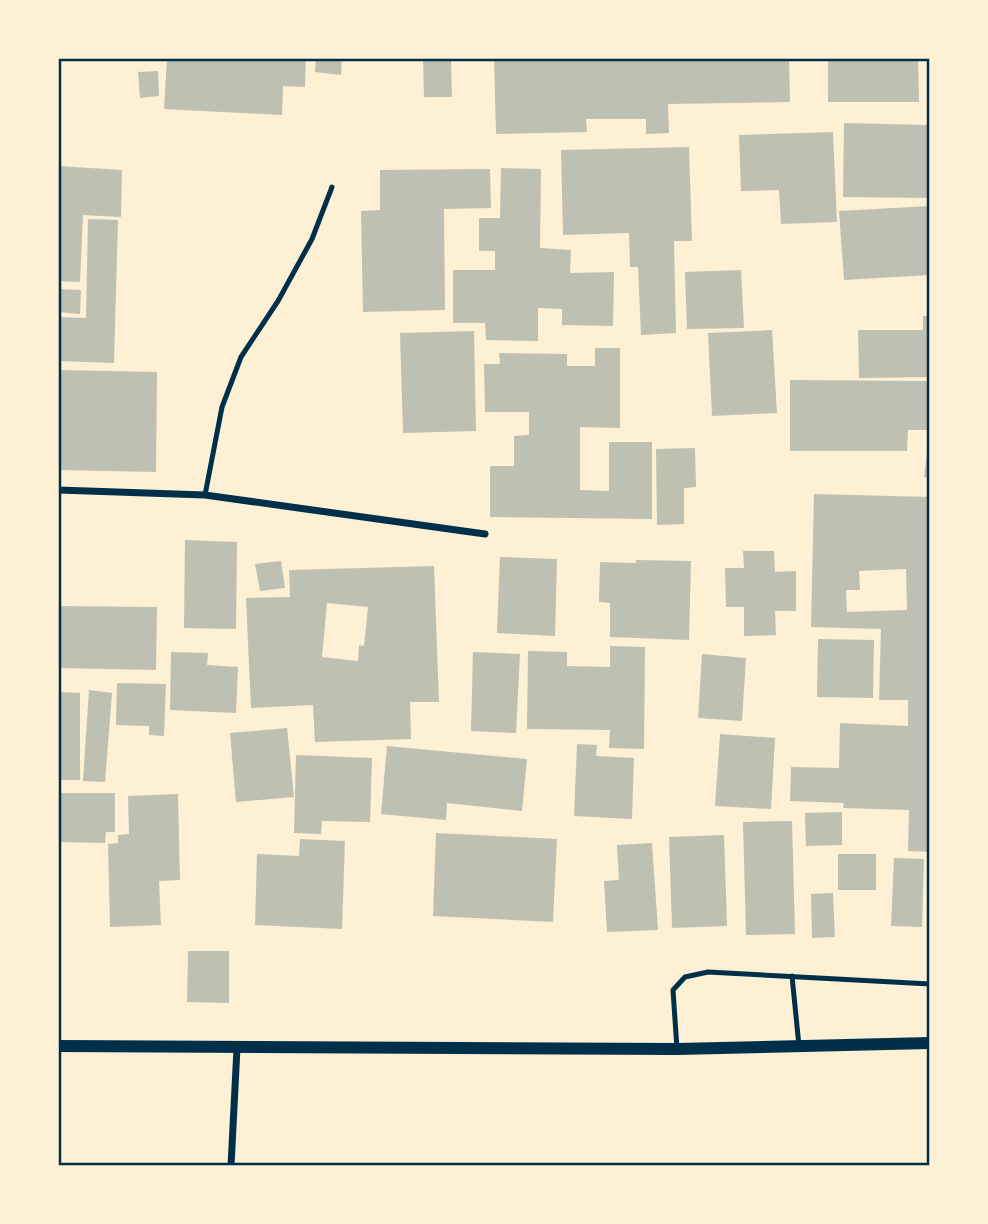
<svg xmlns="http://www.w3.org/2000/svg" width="988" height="1224" viewBox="0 0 988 1224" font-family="Lora,serif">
<rect width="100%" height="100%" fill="#fdf0d5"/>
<!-- building -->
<g fill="#bec0b2" fill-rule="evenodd">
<path d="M167 58H306L305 87 283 86 282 115 164 109Z"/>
<path d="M316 58H342L341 75 315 72Z"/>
<path d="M423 58H451L452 97H424Z"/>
<path d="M494 58H789L790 102 668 104 669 133 646 134V119H586L587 132 496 134Z"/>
<path d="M828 58H918L919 102H828Z"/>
<path d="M927 58H930V198L843 197 844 123 927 125Z"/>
<path d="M158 71 159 96 140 98 138 72Z"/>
<path d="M833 132 837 222 781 224 779 190 741 191 739 135Z"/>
<path d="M689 147 692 241H674L676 333 641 335 638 267H630L629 233 563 235 561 150Z"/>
<path d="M58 166 122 170 121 217 83 215 80 282 58 281Z"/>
<path d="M501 168 541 169 540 248 571 250 570 273 614 272 613 326 562 325V309L538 308V341L486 340 485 323H453V270H495V251H479V218H500Z"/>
<path d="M490 169 491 208 444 209 445 310 363 312 361 211 380 210V170Z"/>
<path d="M930 206V275L844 280 839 211Z"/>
<path d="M88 219 118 220 114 363 58 361V317L86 318Z"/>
<path d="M741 270 744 328 687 329 685 272Z"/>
<path d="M58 289 81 290 80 314 58 312Z"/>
<path d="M923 316H930V377L859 378 858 330H923Z"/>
<path d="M772 330 777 413 712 416 708 333Z"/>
<path d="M474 331 476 431 403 433 400 333Z"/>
<path d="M595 348H620V428L580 427V490L609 491V442H652V519L490 517V466H514V436L529 435V412H485L484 364H500L499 353 567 354V366H595Z"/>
<path d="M58 370 157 372 156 472 58 470Z"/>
<path d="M790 380 930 381V430H908L907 451H790Z"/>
<path d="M929 438H930V478L924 477Z"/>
<path d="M695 448 696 487 684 488V524L657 525 656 449Z"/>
<path d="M814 494 930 497V852L908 851 909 810 843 808 844 803 790 801 791 767 839 768 840 723 908 726V700H879L881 629 811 627ZM906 569 907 610 847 612 846 590H860L859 571Z"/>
<path d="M185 540 237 542 236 629 184 628Z"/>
<path d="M743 551H774L775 572 796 571V611H775L776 635 744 636V607H726L725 568H744Z"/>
<path d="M500 557 557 559 555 636 497 633Z"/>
<path d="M636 560 691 561 689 640 610 637V603L599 602 600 562 636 563Z"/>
<path d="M281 561 285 588 260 591 255 564Z"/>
<path d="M434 566 439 702H410L411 739 315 742 313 705 251 708 246 598 290 597 289 570ZM327 603 368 607 364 646 359 645 358 661 322 657Z"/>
<path d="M58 606 157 607 156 670 58 668Z"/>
<path d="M818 639 874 640 873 698 817 697Z"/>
<path d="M610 646 645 647 644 749 609 748 610 730 527 729 528 651 567 652V666L610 667Z"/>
<path d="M171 652 208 653 207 665 238 667 236 713 170 710Z"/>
<path d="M473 652 520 654 516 733 471 731Z"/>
<path d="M702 654 746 658 742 721 698 718Z"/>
<path d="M117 683 166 684 164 736 149 735V726L116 725Z"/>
<path d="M89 690 112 693 105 782 83 781Z"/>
<path d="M58 692 80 693V780H58Z"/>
<path d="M287 728 294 797 236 802 230 733Z"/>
<path d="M720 734 775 738 771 809 715 806Z"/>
<path d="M577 744 597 745 596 756 634 758 632 819 574 816Z"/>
<path d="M387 746 527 759 522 811 447 803 446 820 381 814Z"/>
<path d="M296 755 372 758 370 822 322 821 321 834 294 833Z"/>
<path d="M58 793H115V832H106L105 843 58 842Z"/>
<path d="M178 794 180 880 159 881 161 925 110 927 108 844 118 843V835L129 834 128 796Z"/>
<path d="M842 812V845L806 846 805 813Z"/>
<path d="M792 821 795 934 746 935 743 822Z"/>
<path d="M436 833 557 839 553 922 433 916Z"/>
<path d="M724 835 727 926 672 928 669 837Z"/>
<path d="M300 839 345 841 342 929 255 925 257 854 299 856Z"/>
<path d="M652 843 658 930 607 932 604 881 619 880 617 845Z"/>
<rect x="838" y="854" width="38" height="36"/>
<path d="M894 858 924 859 922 927 891 926Z"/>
<path d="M833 893 835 937 812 938 811 894Z"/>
<path d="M188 951H229V1003L187 1002Z"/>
</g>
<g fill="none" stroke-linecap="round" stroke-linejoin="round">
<!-- service -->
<g stroke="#003049" stroke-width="5">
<path d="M205 495 222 407 241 357 278 301 312 239 332 187"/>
<path d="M792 976 799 1046"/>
<path d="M677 1049 673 990 685 977 708 972 930 984"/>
</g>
<!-- minor -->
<g stroke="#003049" stroke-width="7">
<path d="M58 490 205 495 485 534"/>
<path d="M231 1166 237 1048"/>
</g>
<!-- tertiary -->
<path stroke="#003049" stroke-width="12" d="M58 1046 677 1049 930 1043"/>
</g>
<!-- border -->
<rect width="988" height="1224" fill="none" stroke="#fdf0d5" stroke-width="119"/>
<rect x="60" y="60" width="868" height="1104" fill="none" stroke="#003049" stroke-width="2.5"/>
</svg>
